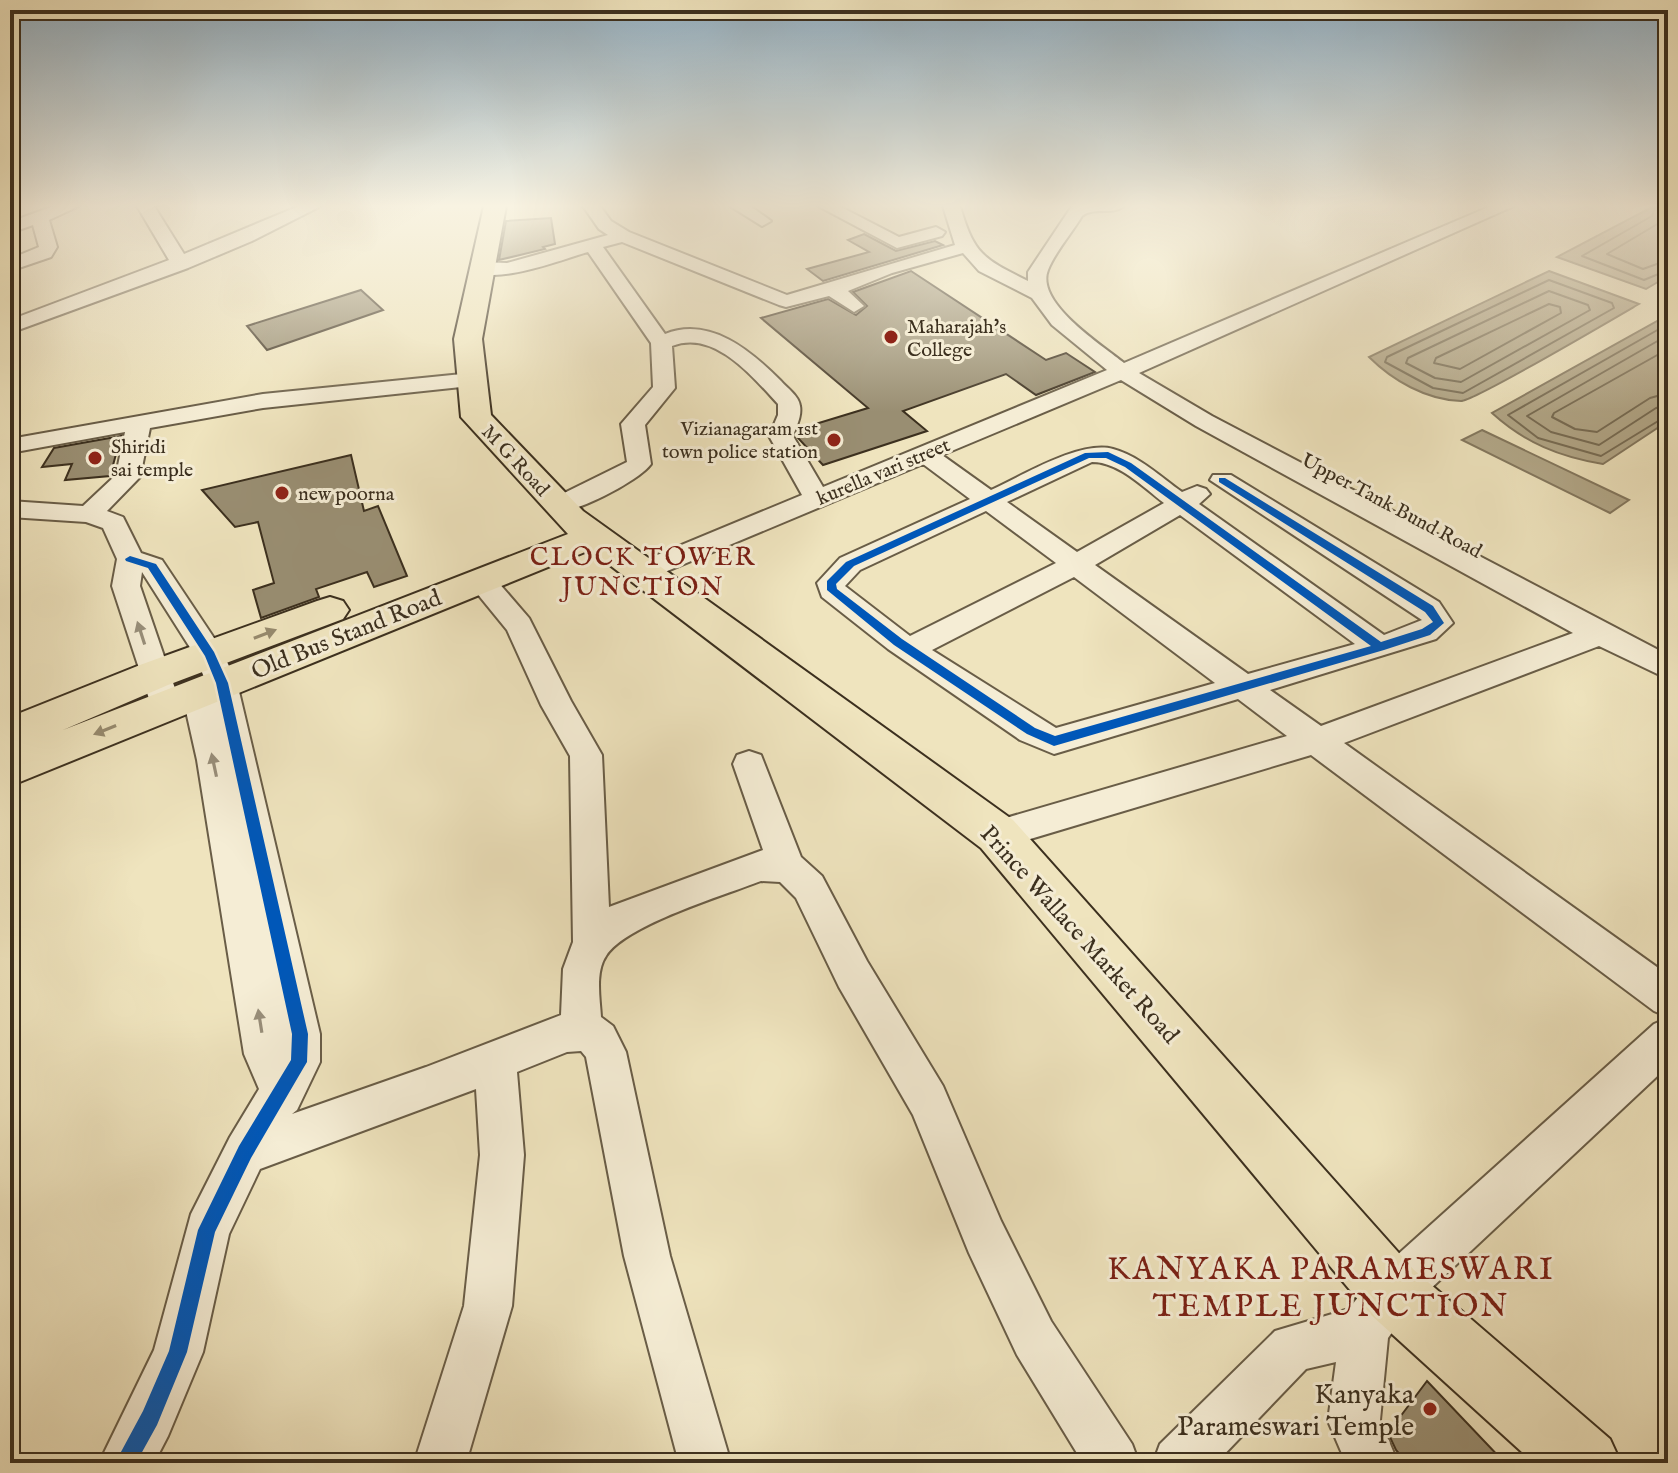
<svg xmlns="http://www.w3.org/2000/svg" width="1678" height="1473" viewBox="0 0 1678 1473" font-family="'IM FELL English',serif">
<rect width="100%" height="100%" fill="#efe4be"/>
<filter id="stains"><feTurbulence type="fractalNoise" baseFrequency=".0025" numOctaves="4"/><feColorMatrix values="0 0 0 0 .2 0 0 0 0 .09 0 0 0 0 .02 0 0 0 .5 -.17"/></filter>
<radialGradient id="worn" r=".72"><stop offset=".6" stop-color="#630" stop-opacity="0"/><stop offset="1" stop-color="#630" stop-opacity=".3"/></radialGradient>
<!-- water -->
<g fill="#b2a788" stroke="#83775e" stroke-width="2">
<path d="M1654 206H1668V276L1646 289 1557 257Z"/>
<path d="M1549 271 1639 304C1615 318 1474 401 1461 401 1426 400 1392 380 1369 357Z"/>
<path d="M1668 315V421L1603 464C1560 457 1525 443 1492 413Z"/>
<path d="M1482 430 1629 500 1610 513 1462 440Z"/>
</g>
<g fill="none" stroke-linecap="round" stroke-linejoin="round">
<!-- shore -->
<g stroke="#776c54" stroke-width="2">
<path d="M1656 206 1652 216 1582 256 1644 280 1668 270"/>
<path d="M1666 206 1659 223 1607 254 1643 269 1668 260"/>
<path d="M1549 280 1612 303 1614 308 1463 393 1433 388 1385 362 1387 357Z"/>
<path d="M1549 291 1588 305 1590 310 1461 382 1435 378 1406 363 1408 358Z"/>
<path d="M1549 304 1560 307 1561 313 1460 369 1434 363 1436 358Z"/>
<path d="M1668 324 1508 415 1538 438 1601 456 1668 415"/>
<path d="M1668 335 1527 416 1551 432 1599 445 1656 408 1668 405"/>
<path d="M1668 349 1554 413 1552 417 1575 429 1597 432 1650 398 1668 393"/>
</g>
</g>
<!-- building -->
<g fill="#998e72" stroke="#3c301f" stroke-width="2">
<path d="M551 218 555 244 543 247 545 249 499 260 506 221Z"/>
<path d="M864 234 896 251 935 241 943 245 823 281 807 269 869 252 848 240Z"/>
<path d="M911 271 1046 360 1066 353 1095 372 1036 395 1006 374 903 411 927 431 823 465 798 438 799 429 868 408 761 318 828 299 856 315 867 306 853 292Z"/>
<path d="M361 290 383 310 267 350 247 326Z"/>
<path d="M121 436 110 476 65 480 72 464 42 467 54 448Z"/>
<path d="M351 455 364 511 378 506 407 576 374 587 367 572 316 589 319 597 261 618 253 590 274 583 258 522 235 527 202 490Z"/>
<path d="M1427 1381 1505 1463H1407L1396 1450 1388 1433Z"/>
</g>
<g fill="none" stroke-linecap="round" stroke-linejoin="round">
<defs>
<g id="minor">
<path d="M54 206H79L49 220 57 247 51 257 10 271V259L39 247 33 225 10 233V222Z"/>
<path d="M137 206H154L184 254 299 206H321L252 241 188 268 10 333V320L169 260Z"/>
<path d="M583 206H600L611 221 629 232 787 295 955 245 943 206H960C974 255 984 259 1028 281V272L1070 209 1074 206H1124C1112 216 1095 206 1082 216 1072 233 1055 252 1048 270 1035 303 1102 345 1124 363L1491 206H1514L1139 373 1212 416 1668 655V679L1599 646 1344 743 1668 975V1017L1654 1011 1311 755 997 849 985 844 980 834 985 824 1287 736 1238 699 1054 754 1020 740 888 649 822 597 817 583 840 558 970 499 923 464 653 577 643 580 633 577 629 571 633 565 802 495 769 436 778 415V404C752 376 714 329 672 346L675 388 645 425 651 464C639 481 570 517 550 512L546 506 550 500 627 462 621 424 653 387 651 343 588 252C563 259 490 288 471 268L480 262 507 263 608 235 599 229ZM622 242 779 305 786 307 829 296 854 312 864 306 848 291 892 273 963 253 979 271 1032 298 1052 325 1107 370 823 487 793 436C796 427 802 416 800 406 799 396 787 388 781 381 751 351 710 316 665 334L603 247ZM1121 380 1196 426 1573 633 1321 726 1270 690 1436 639 1453 623 1439 602 1231 475H1213L1210 480 1422 620 1384 635 1199 504 1210 494 1206 489 1197 486 1182 492C1161 477 1139 456 1113 449 1080 440 1022 476 991 490L942 455ZM1092 462C1119 462 1143 487 1164 503L1077 552 1007 502ZM986 511 1056 563 910 636 845 586 860 570ZM1180 515 1355 644 1248 674 1095 565ZM1074 577 1215 683 1056 728 932 650Z"/>
<path d="M730 206H750L771 221 762 226Z"/>
<path d="M818 206H839L899 237 936 227 945 232 942 236 897 248Z"/>
<path d="M472 373 483 380 480 385 263 408 150 428 140 477 107 511 123 517 141 553 162 560 220 647 237 683 320 1034V1062L297 1110 292 1114 426 1067 561 1015 563 969 573 942 570 756 541 705 507 630 467 581 471 574 481 572 491 574 529 618 571 701 602 755 609 907 763 850 733 764 737 755 749 751 761 755 801 857 822 876 867 961 943 1086 1001 1221 1051 1321 1132 1444 1139 1463H1083L1017 1355 969 1253 913 1115 839 987 796 898 780 882 761 881C725 895 625 925 606 956 595 972 600 999 601 1017L613 1026 626 1052 670 1256 731 1463H679L624 1256 586 1057 581 1051 567 1052 517 1072 524 1155 512 1306 466 1463H414L464 1306 480 1155 476 1089 260 1169 229 1234 203 1352 168 1436 154 1463H99L154 1350 191 1214 230 1137 259 1089 244 1054 197 760 182 693 186 685 197 682 207 685 196 657 142 572 140 586 181 706 176 714 165 718 154 714 112 586 117 559 103 528 86 522 10 517V501L83 506 116 475 125 432 10 453V439L263 394Z"/>
<path d="M1668 1018V1066L1409 1309 1388 1338 1380 1420 1398 1463H1346L1328 1421 1336 1362 1306 1369 1216 1463H1153L1160 1444 1275 1331 1349 1309 1375 1275 1654 1024Z"/>
</g>
<path id="major" d="M484 206H506L482 339 491 415 583 511 1013 820 1414 1270 1610 1439 1621 1463H1534L1370 1314 981 848 590 550 10 786V717L140 665 317 601 330 597 343 601 349 610 343 619 168 685 63 730 568 534 461 417 454 339Z"/>
</defs>
<!-- minor casing -->
<use href="#minor" stroke="#695d47" stroke-width="4"/>
<!-- major casing -->
<use href="#major" stroke="#3c301f" stroke-width="4"/>
<!-- minor -->
<use href="#minor" fill="#f5edd5" fill-rule="evenodd"/>
<!-- major -->
<use href="#major" fill="#efe4be" fill-rule="evenodd"/>
<defs>
<g id="cycleway">
<path d="M1108 452 1131 463 1381 642 1422 629 1433 622 1425 612 1219 482V478H1225L1433 606 1444 623 1430 635 1384 650 1054 746 1027 734 894 645 827 590V581L846 562 1085 453ZM1089 458H1106L1125 467 1371 646 1055 736 1035 728 902 639 837 589 836 584 854 566Z"/>
<path d="M130 556 156 564 214 652 228 683 308 1034 307 1062 304 1067 251 1158 215 1232 187 1352 157 1425 136 1463H115L143 1411 169 1351 198 1230 239 1146 291 1060 292 1034 216 683 205 656 148 568 126 561 125 559Z"/>
</g>
</defs>
<!-- cycleway casing -->
<use href="#cycleway" stroke="#f5edd5" stroke-width="5"/>
<!-- cycleway -->
<use href="#cycleway" fill="#0057b8" fill-rule="evenodd"/>
</g>
<!-- one-way arrows -->
<defs><path id="oneway-solid" d="M-6-.8H1V-3.2L6.5 0L1 3.2V.8H-6Z" transform="scale(2)"/></defs>
<g fill="#988e7a">
<use href="#oneway-solid" transform="translate(141 633) rotate(-108)"/>
<use href="#oneway-solid" transform="translate(214 765) rotate(-102)"/>
<use href="#oneway-solid" transform="translate(260 1021) rotate(-99)"/>
</g>
<g fill="#968a6e">
<use href="#oneway-solid" transform="translate(265 634) rotate(-21)"/>
<use href="#oneway-solid" transform="translate(105 730) rotate(158)"/>
</g>
<!-- sky -->
<linearGradient id="sky" x2="0" y2="1"><stop stop-color="#92afc2"/><stop offset="0.5" stop-color="#f8f3e2"/><stop offset="1" stop-color="#f8f3e2" stop-opacity="0"/></linearGradient>
<rect width="1678" height="412" fill="url(#sky)"/>
<!-- markers -->
<g fill="#8f2418" stroke="#f5edd5" stroke-width="3">
<circle cx="891" cy="337" r="8"/>
<circle cx="834" cy="440" r="8"/>
<circle cx="95" cy="458" r="8"/>
<circle cx="282" cy="493" r="8"/>
<circle cx="1430" cy="1409" r="8"/>
</g>
<g text-anchor="middle" stroke-width="6" stroke-linejoin="round" paint-order="stroke">
<!-- far-poi labels -->
<g font-size="20" fill="#3c301f" stroke="#f5edd5" text-anchor="start">
<text x="907" y="333">Maharajah's<tspan x="907" dy="23">College</tspan></text>
<text x="818" y="435" text-anchor="end">Vizianagaram 1st<tspan x="818" dy="23">town police station</tspan></text>
<text x="111" y="453">Shiridi<tspan x="111" dy="23">sai temple</tspan></text>
<text x="298" y="500">new poorna</text>
</g>
<!-- far-street labels -->
<g font-size="20" fill="#3c301f" stroke="#f5edd5">
<text transform="translate(516 460) rotate(47)" y="7">M G Road</text>
<text transform="translate(883 471) rotate(-23)" y="7">kurella vari street</text>
<text transform="translate(1392 505) rotate(28)" y="7">Upper Tank Bund Road</text>
</g>
<!-- street labels -->
<g font-size="24" fill="#3c301f" stroke="#f5edd5">
<text transform="translate(346 634) rotate(-22)" y="8">Old Bus Stand Road</text>
<text transform="translate(1080 934) rotate(48)" y="8">Prince Wallace Market Road</text>
</g>
<!-- neighbourhood labels -->
<g font-size="26" letter-spacing="2" fill="#7a1f14" stroke="#f5edd5">
<text x="643" y="565">CLOCK TOWER<tspan x="643" dy="30">JUNCTION</tspan></text>
</g>
<!-- near-poi labels -->
<g font-size="28" fill="#3c301f" stroke="#f5edd5" text-anchor="end">
<text x="1414" y="1403">Kanyaka<tspan x="1414" dy="32">Parameswari Temple</tspan></text>
</g>
<!-- near-neighbourhood labels -->
<g font-size="32" letter-spacing="2" fill="#7a1f14" stroke="#f5edd5">
<text x="1331" y="1279">KANYAKA PARAMESWARI<tspan x="1331" dy="37">TEMPLE JUNCTION</tspan></text>
</g>
</g>
<!-- margin -->
<rect width="1678" height="1473" fill="none" stroke="#efe4be" stroke-width="40"/>
<rect x="12" y="12" width="1654" height="1449" fill="none" stroke="#3c301f" stroke-width="4"/>
<rect x="20" y="20" width="1638" height="1433" fill="none" stroke="#3c301f" stroke-width="2"/>
<rect width="100%" height="100%" filter="url(#stains)"/>
<rect width="100%" height="100%" fill="url(#worn)"/>
</svg>
